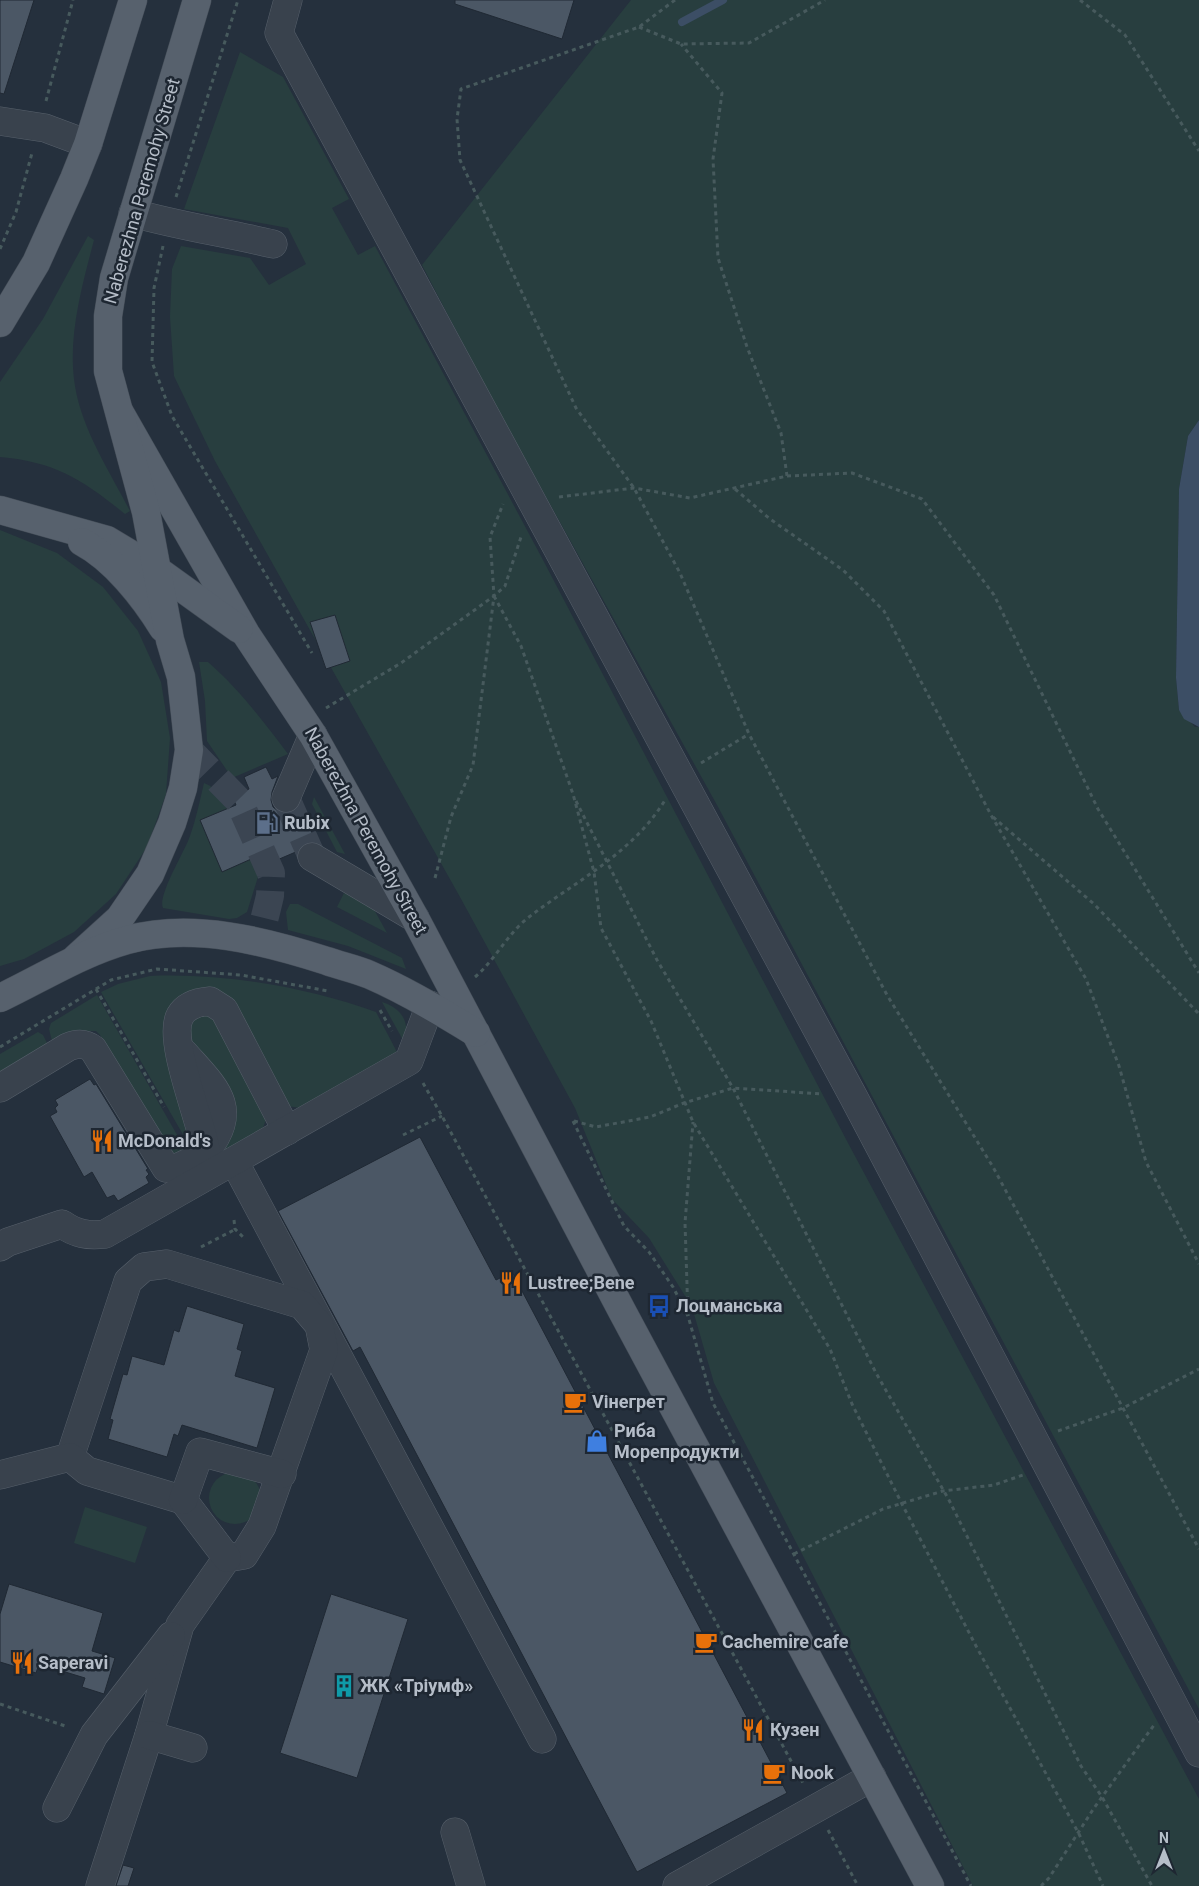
<svg xmlns="http://www.w3.org/2000/svg" width="1199" height="1886" viewBox="0 0 1199 1886" font-family="Roboto,sans-serif">
<rect width="100%" height="100%" fill="#25303d"/>
<!-- green -->
<g fill="#283e3f">
<path d="M631 0H1199V420L1188 436 1179 489 1176 678 1179 710 1195 727H1199V1709L717 805 490 396 422 265Z"/>
<path d="M240 52 283 77 349 199 332 208 358 255 375 246 543 560 848 1143 1199 1799V1886H973L714 1383 692 1307 649 1238 612 1199 575 1108 460 897 215 461 174 376 170 317 172 269 181 246 250 258 269 285 306 264 288 228 184 209Z"/>
<path d="M88 236 94 240C82 286 67 338 75 386 82 430 110 472 130 511L125 514C83 480 56 462 0 457V382L43 319Z"/>
<path d="M0 530 57 553 103 587 138 631 161 682 170 738 166 794 147 847 116 894 74 932 24 959 0 966Z"/>
<path d="M199 662H208C239 689 263 721 288 754L232 778 207 741 205 701Z"/>
<path d="M204 783C234 795 244 840 256 868L258 877 247 912 237 918 229 919 163 908C157 896 185 851 190 836 196 819 200 800 204 783Z"/>
<path d="M314 797 345 854 337 852 312 804Z"/>
<path d="M344 893 371 904 387 933 337 907Z"/>
<path d="M290 904H298L402 958 406 969 348 946 288 930 286 912Z"/>
<path d="M150 976C225 973 306 987 376 1012L398 1054 301 1108 286 1106 233 1013 183 999 193 1152 101 992 118 984Z"/>
<path d="M97 995 188 1154 163 1156 100 1035 96 1031H84L52 1041 49 1029 51 1023Z"/>
<path d="M382 1002C401 1008 411 1022 404 1042Z"/>
<path d="M209 1010 266 1119 262 1131 210 1160 184 1022Z"/>
<path d="M38 1032 43 1035 50 1049 0 1080V1054Z"/>
<circle cx="235" cy="1498" r="26"/>
<path d="M85 1507 147 1527 135 1563 74 1543Z"/>
</g>
<!-- water -->
<path fill="#3c4e65" d="M1199 420V727L1184 719 1179 710 1176 678 1179 489 1188 436Z"/>
<g fill="none" stroke-linecap="round" stroke-linejoin="round">
<!-- stream -->
<path stroke="#3c4e65" stroke-width="8" d="M682 22 723 0"/>
</g>
<!-- building -->
<g fill="#4b5765" stroke="#202934">
<path d="M0 0H34L4 94 0 93Z"/>
<path d="M455 0H574L562 39 455 4Z"/>
<path d="M335 615 350 661 326 669 310 622Z"/>
<path d="M266 767 272 779 278 776 272 792 271 800 273 807 279 812 287 814 295 811 300 805 316 842 305 843 298 851 263 866 258 856 222 872 200 820 236 805 232 796 249 789 244 777Z"/>
<path d="M90 1079 94 1085 96 1084 148 1169 146 1170 149 1174 146 1177 149 1183 118 1201 114 1195 107 1198 92 1172 84 1177 50 1116 57 1112 55 1108 58 1105 55 1100Z"/>
<path d="M420 1137 496 1280 512 1272 787 1793 637 1872 360 1347 353 1351 278 1211Z"/>
<path d="M187 1306 244 1324 237 1349 242 1351 235 1376 275 1388 257 1448 182 1425 178 1436 174 1434 167 1457 108 1439 113 1420 110 1419 123 1374 127 1375 132 1356 164 1365 174 1330 179 1332Z"/>
<path d="M9 1584 103 1613 92 1651 115 1658 104 1694 82 1687 85 1678 39 1664 36 1673 0 1662V1614Z"/>
<path d="M331 1594 408 1619 357 1778 280 1753Z"/>
<path d="M123 1865 134 1868 128 1886H116Z"/>
</g>
<g fill="none" stroke-linecap="round" stroke-linejoin="round">
<!-- minor-tunnel -->
<g stroke="#3b4552" stroke-width="28" stroke-dasharray="28 14" stroke-linecap="butt">
<path d="M189 750 239 801 271 873 270 896 259 941"/>
<path d="M286 798 312 857"/>
</g>
<defs>
<g id="minor">
<path d="M288 0 279 33 853 1096 1199 1753"/>
<path d="M0 121 45 128 88 144"/>
<path d="M133 213C179 226 227 233 273 244"/>
<path d="M286 798 313 735"/>
<path d="M312 857 415 918"/>
<path d="M184 1053C214 1087 241 1108 206 1151"/>
<path d="M0 1088 68 1047C77 1043 85 1043 93 1049L166 1168C180 1171 194 1159 206 1151 201 1121 167 1039 180 1016 186 1005 198 1002 210 1001L224 1010 287 1131"/>
<path d="M234 1161 542 1739"/>
<path d="M0 1247 8 1242 62 1224C76 1234 88 1236 105 1234L409 1061 430 1005"/>
<path d="M70 1457 128 1281 144 1267 167 1264 302 1305 319 1325 324 1350 262 1526 244 1555 227 1558 180 1625 149 1735 100 1886"/>
<path d="M0 1475 70 1457 87 1471 183 1500 227 1558"/>
<path d="M183 1500 200 1452 282 1474"/>
<path d="M149 1735 193 1748"/>
<path d="M57 1808 94 1735 171 1636"/>
<path d="M455 1832 471 1886"/>
<path d="M677 1886 872 1777"/>
</g>
<g id="major">
<path d="M0 323 36 263 74 179 88 144 133 0"/>
<path d="M120 413 246 634 313 735 415 918 622 1311 930 1886"/>
<path d="M0 510 107 540 157 570 239 629"/>
<path d="M82 542C114 559 144 597 163 628"/>
<path d="M76 958 120 918 150 874 172 823 183 788 189 750 181 677 170 640 146 512 108 371V316L114 278 197 0"/>
<path d="M0 998C42 978 81 953 127 940 192 922 265 941 327 961 341 966 356 969 370 975 407 991 442 1012 476 1033"/>
</g>
</defs>
<!-- minor casing -->
<use href="#minor" stroke="#57606b" stroke-width="29"/>
<!-- major casing -->
<use href="#major" stroke="#424b56" stroke-width="29"/>
<!-- path -->
<g stroke="#475a5d" stroke-width="3" stroke-dasharray="4 4" stroke-linecap="butt">
<path d="M675 0 639 27 461 89 457 119 460 160 576 408 634 488 680 573 749 734 887 995 993 1167 1199 1549"/>
<path d="M1080 0 1125 35 1199 151"/>
<path d="M639 27 681 44 749 43 825 0"/>
<path d="M46 101 73 0"/>
<path d="M176 197 238 0"/>
<path d="M163 246 154 288 152 362 172 416 312 653"/>
<path d="M0 249 16 212 32 153"/>
<path d="M787 476 852 473 922 499 994 595 1098 809 1199 973"/>
<path d="M735 489 770 519 843 570 884 611 991 815 1086 979 1119 1066 1146 1162 1199 1264"/>
<path d="M559 497 634 488 690 498 787 476 781 433 747 347 718 258 713 159 722 93 681 44"/>
<path d="M494 596 521 646 573 794 594 872 601 928 651 1021 693 1122 830 1349 852 1404 902 1504 976 1646 1079 1834 1103 1886"/>
<path d="M326 708 401 663 494 596 505 586 521 537"/>
<path d="M701 763 749 734"/>
<path d="M576 801 657 960 733 1088 876 1373 949 1500 1081 1766 1102 1797 1152 1886"/>
<path d="M993 817 1094 904 1199 1014"/>
<path d="M435 878 451 817 473 765 494 596 490 537 503 504"/>
<path d="M475 977C495 960 508 933 529 917 576 881 633 853 665 800"/>
<path d="M96 989 164 1107"/>
<path d="M380 1010 392 1031"/>
<path d="M0 1047 111 980 157 969 241 975 328 991"/>
<path d="M423 1083 442 1116 804 1785"/>
<path d="M573 1121 624 1226 649 1252 673 1287 688 1316 713 1403 971 1886"/>
<path d="M574 1121 596 1127 650 1117 684 1103 733 1088 823 1094"/>
<path d="M403 1135 442 1116"/>
<path d="M234 1220 235 1229 244 1238"/>
<path d="M201 1247 236 1229"/>
<path d="M688 1316 685 1223 693 1122"/>
<path d="M1058 1431 1123 1408 1199 1369"/>
<path d="M794 1554 883 1509 943 1491 994 1485 1023 1475"/>
<path d="M0 1704 68 1727"/>
<path d="M828 1830 858 1886"/>
<path d="M1041 1886 1049 1878 1094 1808 1154 1725"/>
</g>
<!-- minor -->
<use href="#minor" stroke="#39424d" stroke-width="28"/>
<!-- major -->
<use href="#major" stroke="#57616d" stroke-width="28"/>
</g>
<!-- icons -->
<defs>
<symbol id="fuel-bare" viewBox="-9 -9 18 18"><path d="M-5.5-6h7V0h2V4h1.3V-2.5L3-4.5l.8-.8L6-3V5H2.5V1h-1V6h-7ZM-4.2-4.7v3.2H.2V-4.7Z" fill="#5c6f8a" stroke="#1e2732" stroke-width="2.5" paint-order="stroke"/></symbol>
<symbol id="restaurant-bare" viewBox="-9 -9 18 18"><path d="M-5-6h1v4h1v-4h1v4h1v-4h1v5L-1.5 .5V6h-2V.5L-5-1ZM5-6V6H3V1.5H1.5Q1.5-4 5-6Z" fill="#e8710a" stroke="#1e2732" stroke-width="2.5" paint-order="stroke"/></symbol>
<symbol id="bus-bare" viewBox="-9 -9 18 18"><path d="M-5-6H5V4H4V6H2V4H-2V6H-4V4H-5ZM-3.5-4V0h7V-4ZM-3.5 1.2v1.5H-2V1.2ZM2 1.2v1.5H3.5V1.2Z" fill="#1a4fb4" stroke="#1e2732" stroke-width="2.5" paint-order="stroke"/></symbol>
<symbol id="cafe-bare" viewBox="-9 -9 18 18"><path d="M-5.5-4.5H6V0H3Q3 3.5 0 3.5H-2.5Q-5.5 3.5-5.5 0ZM3-3.2v2h1.7v-2ZM-6 4.5H4V6H-6Z" fill="#e8710a" stroke="#1e2732" stroke-width="2.5" paint-order="stroke"/></symbol>
<symbol id="shop-bare" viewBox="-9 -9 18 18"><path d="M-5-2.5h2.3a2.7 3.5 0 0 1 5.4 0H5L5.5 6h-11ZM-1.5-2.5h3a1.5 2.3 0 0 0-3 0Z" fill="#3f7fe0" stroke="#1e2732" stroke-width="2.5" paint-order="stroke"/></symbol>
<symbol id="building-bare" viewBox="-9 -9 18 18"><path d="M-4-6H4V6H1V3H-1V6H-4ZM-2.5-4.3h1.7v1.8h-1.7ZM.8-4.3h1.7v1.8H.8ZM-2.5-1h1.7V.8h-1.7ZM.8-1h1.7V.8H.8Z" fill="#0f9aa8" stroke="#1e2732" stroke-width="2.5" paint-order="stroke"/></symbol>
</defs>
<g fill-rule="evenodd">
<use href="#fuel-bare" x="251" y="807" width="32" height="32"/>
<use href="#restaurant-bare" x="86" y="1125" width="32" height="32"/>
<use href="#restaurant-bare" x="495" y="1267" width="32" height="32"/>
<use href="#bus-bare" x="643" y="1290" width="32" height="32"/>
<use href="#cafe-bare" x="559" y="1386" width="32" height="32"/>
<use href="#shop-bare" x="581" y="1425" width="32" height="32"/>
<use href="#cafe-bare" x="690" y="1626" width="32" height="32"/>
<use href="#restaurant-bare" x="6" y="1647" width="32" height="32"/>
<use href="#building-bare" x="328" y="1670" width="32" height="32"/>
<use href="#restaurant-bare" x="737" y="1714" width="32" height="32"/>
<use href="#cafe-bare" x="758" y="1757" width="32" height="32"/>
</g>
<g text-anchor="middle" stroke-width="5" stroke-linejoin="round" paint-order="stroke">
<!-- street labels -->
<g font-size="18" fill="#b5bdc8" stroke="#1e2732">
<text transform="translate(142 191) rotate(-74)" y="6">Naberezhna Peremohy Street</text>
<text transform="translate(366 831) rotate(61)" y="6">Naberezhna Peremohy Street</text>
</g>
<!-- poi labels -->
<g font-size="18" font-weight="bold" fill="#b5bdc8" stroke="#1e2732" text-anchor="start">
<text x="284" y="829">Rubix</text>
<text x="118" y="1147">McDonald's</text>
<text x="528" y="1289">Lustree;Bene</text>
<text x="676" y="1312">Лоцманська</text>
<text x="592" y="1408">Vінегрет</text>
<text x="614" y="1437">Риба<tspan x="614" dy="21">Морепродукти</tspan></text>
<text x="722" y="1648">Cachemire cafe</text>
<text x="38" y="1669">Saperavi</text>
<text x="360" y="1692">ЖК «Тріумф»</text>
<text x="770" y="1736">Кузен</text>
<text x="791" y="1779">Nook</text>
</g>
</g>
<!-- north arrow -->
<g transform="translate(1164 1851)" stroke="#1e2732" stroke-width="4" paint-order="stroke">
<path d="M0-4L9 19L0 12L-9 19Z" fill="#b5bdc8"/>
<text y="-8" font-size="14" font-weight="bold" text-anchor="middle" fill="#b5bdc8">N</text>
</g>
</svg>
